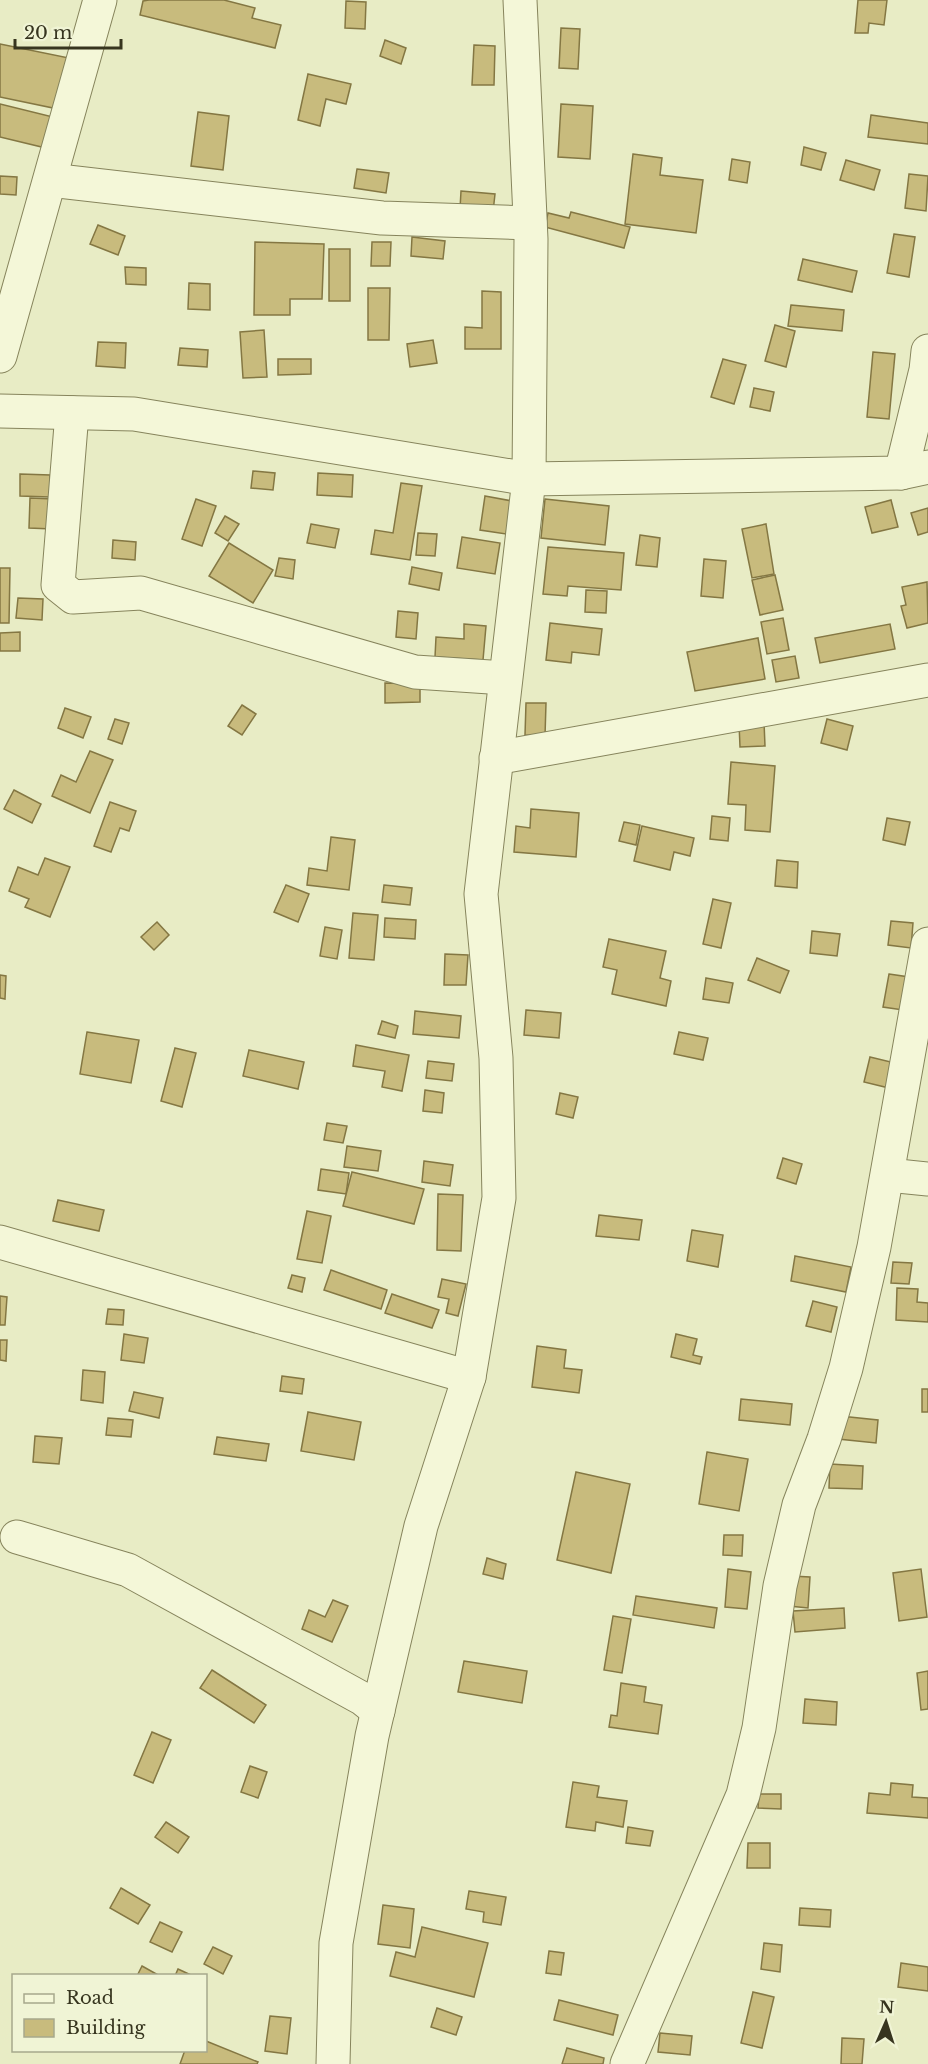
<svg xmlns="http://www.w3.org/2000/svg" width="928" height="2064" viewBox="0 0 928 2064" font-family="'Libre Baskerville',serif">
<rect width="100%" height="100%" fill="#e8ecc5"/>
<!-- building -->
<g fill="#c8bb7d" stroke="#847743" stroke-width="1.5">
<path d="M149 0H224L255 8 252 18 281 25 275 48 140 15 143 1Z"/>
<path d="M858 0H887L884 25 869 23 868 33H855Z"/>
<path d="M346 1 366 2 365 29 345 28Z"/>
<path d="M561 28 580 29 578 69 559 68Z"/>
<path d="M385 40 406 48 401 64 380 56Z"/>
<path d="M0 44 69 58 58 109 0 97Z"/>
<path d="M474 45 495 46 494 85H472Z"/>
<path d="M308 74 351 84 346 104 326 99 320 126 298 120Z"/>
<path d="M0 104 57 118 50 149 0 137Z"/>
<path d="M561 104 593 106 590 159 558 157Z"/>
<path d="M198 112 229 116 223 170 191 166Z"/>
<path d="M871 115 928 123V144L868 137Z"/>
<path d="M804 147 826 153 821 170 801 165Z"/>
<path d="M633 154 662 158 660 175 703 180 696 233 625 224Z"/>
<path d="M732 159 750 162 747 183 729 180Z"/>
<path d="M846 160 880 170 874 190 840 180Z"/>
<path d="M357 169 389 173 386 193 354 188Z"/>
<path d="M909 174 928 176 926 211 905 208Z"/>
<path d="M0 176 17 177 16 195 0 194Z"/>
<path d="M461 191 495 194 493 212 460 209Z"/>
<path d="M571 212 630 227 624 248 545 227 548 213 569 218Z"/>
<path d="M98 225 125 236 118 255 90 244Z"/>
<path d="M894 234 915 237 909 277 887 273Z"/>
<path d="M412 237 445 241 443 259 411 256Z"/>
<path d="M255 242 324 244 322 299H290V315H254Z"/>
<path d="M372 242H391L390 266H371Z"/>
<rect x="329" y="249" width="21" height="52"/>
<path d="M803 259 857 271 852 292 798 280Z"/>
<path d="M125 267 146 268V285L126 284Z"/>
<path d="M189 283 210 284V310L188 309Z"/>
<path d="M368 288H390L389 340H368Z"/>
<path d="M482 291 501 292V349H465V327L482 328Z"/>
<path d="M791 305 844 310 842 331 788 326Z"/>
<path d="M775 325 795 331 786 367 765 361Z"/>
<path d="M264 330 267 377 243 378 240 332Z"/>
<path d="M433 340 437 363 410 367 407 344Z"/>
<path d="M98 342 126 343 125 368 96 366Z"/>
<path d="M180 348 208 350 207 367 178 365Z"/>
<path d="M873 352 895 354 889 419 867 417Z"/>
<path d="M278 359H311V374L278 375Z"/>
<path d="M723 359 746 365 734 404 711 397Z"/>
<path d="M754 388 774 392 770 411 750 407Z"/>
<path d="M253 471 275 473 273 490 251 488Z"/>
<path d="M318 473 353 475 352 497 317 495Z"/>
<path d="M20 474 50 475V497L20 496Z"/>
<path d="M401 483 422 486 410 560 371 554 375 530 393 533Z"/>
<path d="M485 496 512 501 506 534 480 530Z"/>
<path d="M30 498 54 499 52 529 29 528Z"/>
<path d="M196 499 216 506 202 546 182 539Z"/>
<path d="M545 499 609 506 605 545 541 538Z"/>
<path d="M891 500 898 527 872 533 865 507Z"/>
<path d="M928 508V532L918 535 911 513Z"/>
<path d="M225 516 239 524 228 541 215 533Z"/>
<path d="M311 524 339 529 335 548 307 543Z"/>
<path d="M766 524 774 574 752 578 742 529Z"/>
<path d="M418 533 437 534 435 556 416 555Z"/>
<path d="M640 535 660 538 657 567 636 565Z"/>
<path d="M462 537 500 543 495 574 457 568Z"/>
<path d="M113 540 136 542 135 560 112 558Z"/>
<path d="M229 543 273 570 253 603 209 576Z"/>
<path d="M548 547 624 553 621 590 568 586 567 596 543 594Z"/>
<path d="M279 558 295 560 293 579 275 576Z"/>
<path d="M704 559 726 561 723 598 701 596Z"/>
<path d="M412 567 442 573 439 590 409 584Z"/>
<path d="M0 568H10L9 623H0Z"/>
<path d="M775 575 783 610 760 615 752 580Z"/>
<path d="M927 582 928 623 907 628 901 606 906 605 902 587Z"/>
<path d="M586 590 607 591 606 613 585 612Z"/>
<path d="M18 598 43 599 42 620 16 618Z"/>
<path d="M398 611 418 613 416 639 396 637Z"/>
<path d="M783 618 789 650 767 654 761 622Z"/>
<path d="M550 623 602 629 599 655 572 652 571 663 546 660Z"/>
<path d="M464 624 486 626 483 660 435 657 436 637 464 639Z"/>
<path d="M890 624 895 649 820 663 815 638Z"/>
<path d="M20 632V651H0V633Z"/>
<path d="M758 638 765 679 695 691 687 652Z"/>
<path d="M795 656 799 678 776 682 772 660Z"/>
<path d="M385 683 420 684V702L385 703Z"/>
<path d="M526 703H546L545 736 525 735Z"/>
<path d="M242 705 256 714 242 735 228 726Z"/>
<path d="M65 708 91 717 83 738 58 728Z"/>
<path d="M115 719 129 723 122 744 108 739Z"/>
<path d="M827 719 853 726 847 750 821 743Z"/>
<path d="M764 722 765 746 740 747 739 723Z"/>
<path d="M90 751 113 760 90 813 52 796 61 775 76 782Z"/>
<path d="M731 762 775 766 770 832 745 830 746 805 728 804Z"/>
<path d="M14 790 41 804 32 823 4 809Z"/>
<path d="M110 802 136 811 129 831 120 828 111 852 94 846Z"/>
<path d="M531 809 579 813 576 857 514 852 516 826 530 828Z"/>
<path d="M712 816 730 818 728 841 710 839Z"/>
<path d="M887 818 910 822 905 845 883 840Z"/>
<path d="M624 822 640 825 636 845 619 841Z"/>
<path d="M642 826 694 838 690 856 674 852 670 870 634 861Z"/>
<path d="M331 837 355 840 349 890 307 885 309 868 327 871Z"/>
<path d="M45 858 70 867 50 917 25 907 29 899 9 891 18 867 38 875Z"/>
<path d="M777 860 798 862 797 888 775 886Z"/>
<path d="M286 885 309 894 298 922 274 912Z"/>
<path d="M384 885 412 888 410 905 382 902Z"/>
<path d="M713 899 731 903 721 948 703 944Z"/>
<path d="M353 913 378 915 374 960 349 958Z"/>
<path d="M385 918 416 920 415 939 384 937Z"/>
<path d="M891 921 913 923 911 948 888 945Z"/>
<path d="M157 922 169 935 154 950 141 937Z"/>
<path d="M325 927 342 930 337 959 320 956Z"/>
<path d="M812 931 840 934 837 956 810 953Z"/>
<path d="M609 939 666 951 660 978 671 981 666 1006 612 994 617 970 603 967Z"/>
<path d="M445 954 468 955 466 985H444Z"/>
<path d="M757 958 789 971 780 993 748 980Z"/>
<path d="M889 974 909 977 903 1010 883 1007Z"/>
<path d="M0 975 6 976 5 999 0 998Z"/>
<path d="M706 978 733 983 729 1003 703 999Z"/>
<path d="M526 1010 561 1013 559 1038 524 1035Z"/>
<path d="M415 1011 461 1016 459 1038 413 1034Z"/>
<path d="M382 1021 398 1026 395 1038 378 1034Z"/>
<path d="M87 1032 139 1040 131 1083 80 1074Z"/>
<path d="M679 1032 708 1038 703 1060 674 1054Z"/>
<path d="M356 1045 409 1055 402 1091 382 1087 385 1071 353 1066Z"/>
<path d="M175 1048 196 1053 182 1107 161 1101Z"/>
<path d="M249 1050 304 1062 298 1089 243 1076Z"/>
<path d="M870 1057 895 1063 889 1088 864 1082Z"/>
<path d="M428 1061 454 1064 452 1081 426 1078Z"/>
<path d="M425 1090 444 1093 442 1113 423 1111Z"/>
<path d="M560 1093 578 1097 573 1118 556 1114Z"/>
<path d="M327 1123 347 1126 343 1143 324 1140Z"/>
<path d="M347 1146 381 1151 378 1171 344 1167Z"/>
<path d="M783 1158 802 1164 796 1184 777 1178Z"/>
<path d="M424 1161 453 1165 450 1186 422 1182Z"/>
<path d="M321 1169 349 1173 346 1194 318 1190Z"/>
<path d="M352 1172 424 1189 414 1224 343 1206Z"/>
<path d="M438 1194 463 1195 461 1251 437 1250Z"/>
<path d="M58 1200 104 1210 99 1231 53 1221Z"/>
<path d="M307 1211 331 1216 322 1263 297 1259Z"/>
<path d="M599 1215 642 1220 639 1240 596 1236Z"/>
<path d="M692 1230 723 1235 718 1267 687 1261Z"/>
<path d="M795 1256 851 1267 846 1292 791 1281Z"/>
<path d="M893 1262 912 1263 909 1284 891 1283Z"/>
<path d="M331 1270 387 1290 381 1309 324 1290Z"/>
<path d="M292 1275 305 1278 302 1292 288 1288Z"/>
<path d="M442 1279 466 1284 458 1316 446 1313 449 1299 438 1297Z"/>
<path d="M897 1288 918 1289 917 1302 928 1303V1322L896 1320Z"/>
<path d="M392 1294 439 1310 432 1328 385 1313Z"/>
<path d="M0 1296 7 1297 5 1325H0Z"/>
<path d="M813 1301 837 1307 831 1332 806 1326Z"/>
<path d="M108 1309 124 1310 123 1325 106 1324Z"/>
<path d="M124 1334 148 1338 144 1363 121 1360Z"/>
<path d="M676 1334 697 1339 693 1355 702 1357 700 1364 671 1357Z"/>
<path d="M0 1340H7L6 1361 0 1360Z"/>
<path d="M537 1346 566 1350 564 1368 582 1370 579 1393 532 1387Z"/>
<path d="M83 1370 105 1372 103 1403 81 1400Z"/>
<path d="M282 1376 304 1379 302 1394 280 1391Z"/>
<rect x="922" y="1389" width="6" height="23"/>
<path d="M134 1392 163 1398 159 1418 129 1411Z"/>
<path d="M741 1399 792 1404 790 1425 739 1420Z"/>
<path d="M308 1412 361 1422 354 1460 301 1451Z"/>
<path d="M840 1416 878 1420 876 1443 838 1439Z"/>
<path d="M108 1418 133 1420 131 1437 106 1435Z"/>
<path d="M35 1436 62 1438 59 1464 33 1462Z"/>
<path d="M217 1437 269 1444 266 1461 214 1454Z"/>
<path d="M707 1452 748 1459 739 1511 699 1504Z"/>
<path d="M830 1464 863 1466 862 1489 829 1488Z"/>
<path d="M576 1472 630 1484 611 1573 557 1560Z"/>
<path d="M724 1535H743L742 1556 723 1555Z"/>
<path d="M487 1558 506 1564 503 1579 483 1574Z"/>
<path d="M728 1569 751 1572 747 1609 725 1607Z"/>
<path d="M921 1569 927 1617 899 1621 893 1573Z"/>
<path d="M791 1576 810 1577 808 1608 789 1606Z"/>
<path d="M636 1596 717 1608 714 1628 633 1615Z"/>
<path d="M333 1600 348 1606 332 1642 302 1629 309 1610 325 1617Z"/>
<path d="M844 1608 845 1628 795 1632 793 1611Z"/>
<path d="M613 1616 631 1619 622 1673 604 1670Z"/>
<path d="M464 1661 527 1671 522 1703 458 1692Z"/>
<path d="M212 1670 266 1705 254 1723 200 1688Z"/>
<path d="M928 1671V1709L921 1710 917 1673Z"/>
<path d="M621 1683 646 1687 644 1702 662 1705 658 1734 609 1727 611 1715 617 1716Z"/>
<path d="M805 1699 837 1702 836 1725 803 1723Z"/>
<path d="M152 1732 171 1740 153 1783 134 1775Z"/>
<path d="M250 1766 267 1772 258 1798 241 1792Z"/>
<path d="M573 1782 599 1786 597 1797 627 1801 623 1827 596 1822 595 1831 566 1827Z"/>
<path d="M891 1783 913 1785 912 1797 928 1798V1818L867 1813 869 1793 890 1795Z"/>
<path d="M759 1794H781V1809L758 1808Z"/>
<path d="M166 1822 189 1837 178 1853 155 1837Z"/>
<path d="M628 1827 653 1831 650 1846 626 1843Z"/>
<path d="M748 1843H770V1868H747Z"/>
<path d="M121 1888 150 1905 138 1924 110 1908Z"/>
<path d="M469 1891 506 1897 501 1925 483 1922 484 1912 466 1909Z"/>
<path d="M383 1905 414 1909 410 1948 378 1944Z"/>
<path d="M800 1908 831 1910 830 1927 799 1925Z"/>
<path d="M160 1922 182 1932 172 1952 150 1942Z"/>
<path d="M422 1927 488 1943 474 1997 390 1976 396 1952 415 1957Z"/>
<path d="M764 1943 782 1945 780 1972 761 1969Z"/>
<path d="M213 1947 232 1956 223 1974 204 1964Z"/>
<path d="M549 1951 564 1953 561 1975 546 1973Z"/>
<path d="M901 1963 928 1967V1991L898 1987Z"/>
<path d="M142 1966 160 1976H137Z"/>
<path d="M178 1969 193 1976H175Z"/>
<path d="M753 1992 774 1997 762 2048 741 2043Z"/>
<path d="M559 2000 618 2015 613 2035 554 2020Z"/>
<path d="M437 2008 462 2017 456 2035 431 2027Z"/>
<path d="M270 2016 291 2018 287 2054 265 2051Z"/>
<path d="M660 2033 692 2036 690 2055 658 2052Z"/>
<path d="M842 2038 864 2039 862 2064H841Z"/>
<path d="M206 2041 258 2062 257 2064H180L185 2050H206Z"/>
<path d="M567 2048 604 2058 603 2064H562Z"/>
</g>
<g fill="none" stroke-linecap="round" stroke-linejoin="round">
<defs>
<g id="minor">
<path d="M50 180 382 218 530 223"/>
<path d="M0 356 100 0"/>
<path d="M0 411 134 414 529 479 901 473 928 467"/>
<path d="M72 413 58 585 73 597 141 593 415 672 505 678"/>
<path d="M901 473 926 370 928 351"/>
<path d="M496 758 928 680"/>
<path d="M888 1175 928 1179"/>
<path d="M0 1242 469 1377"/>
<path d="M17 1537 128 1570 363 1699 378 1711"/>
<path d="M333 2064 336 1943 372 1736 421 1526 469 1377 499 1198 496 1058 481 894 529 479 531 239 520 0"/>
<path d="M627 2064 743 1795 759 1728 780 1586 799 1505 824 1439 846 1368 874 1247 928 944"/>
</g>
</defs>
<!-- minor casing -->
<use href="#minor" stroke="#86845c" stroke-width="35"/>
<!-- minor -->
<use href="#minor" stroke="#f4f7d8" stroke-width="33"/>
</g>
<!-- legend -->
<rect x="12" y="1974" width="195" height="78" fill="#f0f4d5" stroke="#a6a88c" stroke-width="1.5"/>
<rect x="24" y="1994" width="30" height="9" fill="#f4f7d8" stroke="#a6a88c" stroke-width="1.5"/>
<text x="66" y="2004" font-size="18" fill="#37351f">Road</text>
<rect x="24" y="2019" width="30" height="18" fill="#c8bb7d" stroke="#a6a88c" stroke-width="1.5"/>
<text x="66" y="2034" font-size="18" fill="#37351f">Building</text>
<!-- north arrow -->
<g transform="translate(886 2022) rotate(3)" stroke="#f0f4d5" stroke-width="4.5" paint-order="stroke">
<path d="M0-4.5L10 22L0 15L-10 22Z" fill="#37351f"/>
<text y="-9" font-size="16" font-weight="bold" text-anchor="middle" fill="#37351f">N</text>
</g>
<!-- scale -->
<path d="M15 39v9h106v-9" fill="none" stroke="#37351f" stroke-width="3"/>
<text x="24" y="39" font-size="18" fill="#37351f" stroke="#f0f4d5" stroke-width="4.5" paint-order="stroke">20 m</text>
</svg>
